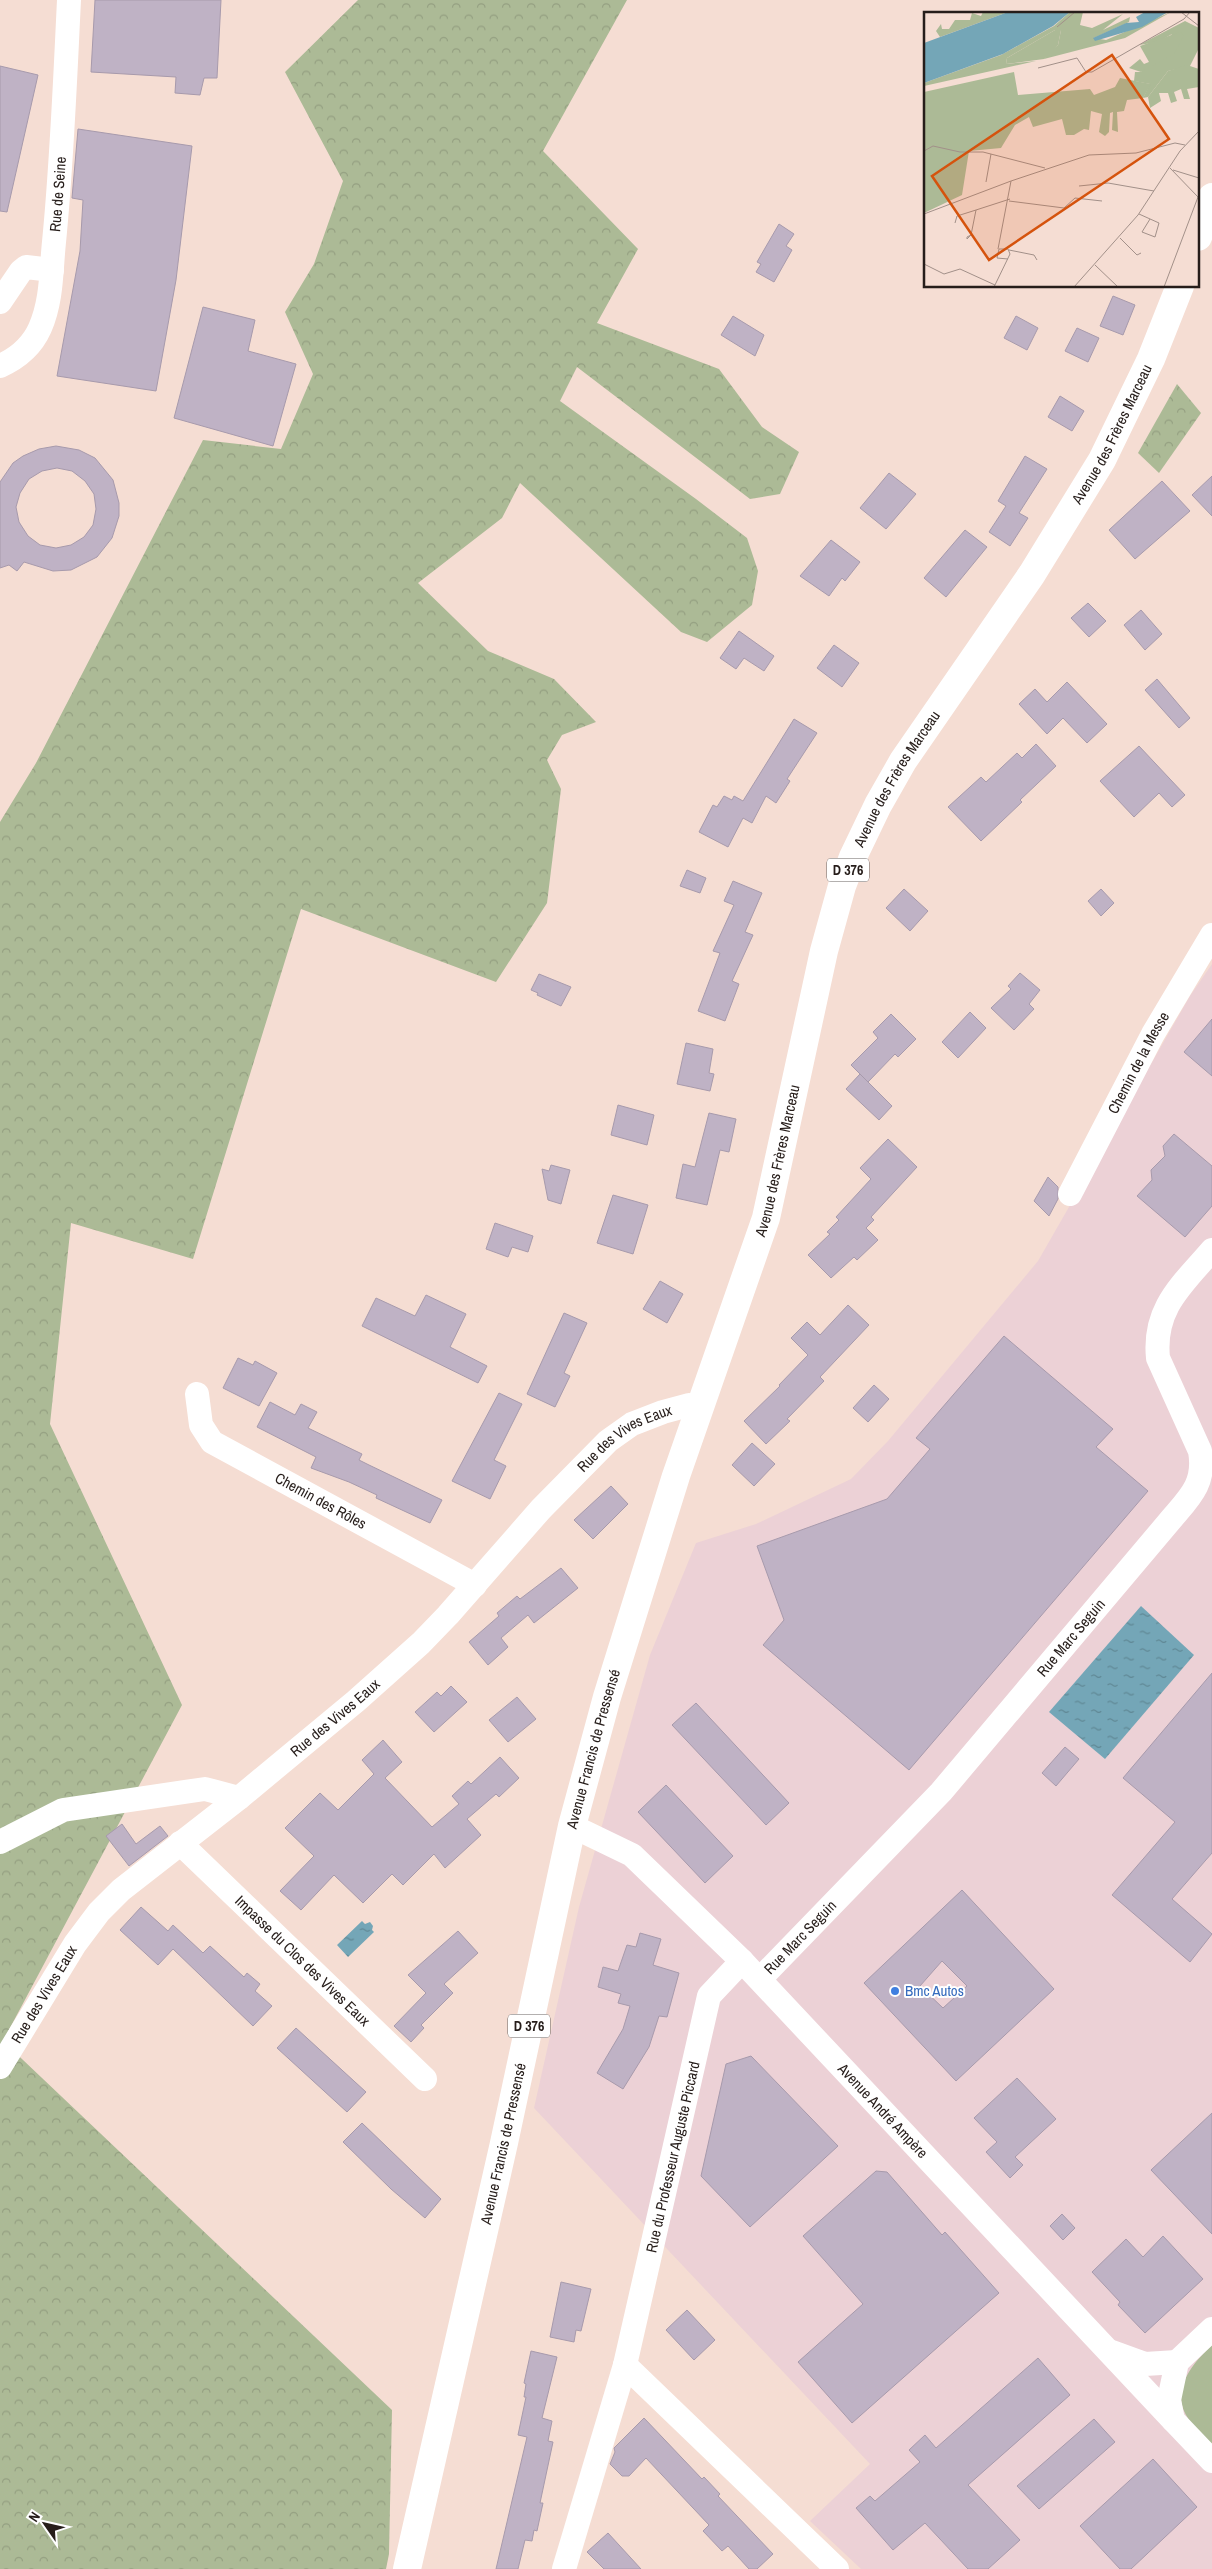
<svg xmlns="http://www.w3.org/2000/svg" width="1212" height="2569" viewBox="0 0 1212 2569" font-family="'Archivo Narrow',sans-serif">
<defs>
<pattern id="forest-crowns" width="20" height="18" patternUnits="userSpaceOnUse" patternTransform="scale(1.25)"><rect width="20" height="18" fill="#acba96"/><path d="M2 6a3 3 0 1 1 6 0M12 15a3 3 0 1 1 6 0" fill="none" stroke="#949f81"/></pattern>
<pattern id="water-ripples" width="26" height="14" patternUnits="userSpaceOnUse" patternTransform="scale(1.25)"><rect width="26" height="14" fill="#74a6b7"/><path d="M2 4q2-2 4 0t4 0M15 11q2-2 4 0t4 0" fill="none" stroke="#5f8794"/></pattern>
</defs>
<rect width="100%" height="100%" fill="#f5ddd3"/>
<!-- commercial -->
<path fill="#ecd1d6" d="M1212 964V2569H861L810 2521 870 2464 534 2108 579 1907 650 1655 696 1543 756 1524 851 1479 888 1441 1038 1261 1190 996Z"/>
<!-- grass -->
<path fill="#acba96" d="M1212 2345V2444C1203 2436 1192 2426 1186 2415 1171 2388 1194 2362 1212 2345Z"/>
<!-- forest -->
<g fill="url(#forest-crowns)">
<path d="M358 0H627L543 151 638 249 597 323 719 369 762 427 799 452 780 494 750 499 577 367 560 401 696 499 747 538 758 571 752 605 707 642 681 632 520 483 502 518 418 583 488 651 554 679 596 722 562 735 547 760 561 789 547 903 496 982 301 909 193 1259 71 1223 50 1424 182 1705 3 2041 392 2410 389 2554 386 2569H0V822L36 763 203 440 281 449 313 374 285 312 314 264 343 181 285 72Z"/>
<path d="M1177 384 1201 413 1159 473 1138 453Z"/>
</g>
<!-- water -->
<g fill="url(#water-ripples)">
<path d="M1141 1606 1194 1655 1105 1759 1049 1712Z"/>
<path d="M362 1921 365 1924 370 1922 373 1926 372 1930 374 1932 348 1957 337 1945Z"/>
</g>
<!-- building -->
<g fill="#bfb2c5" stroke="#a79aac" fill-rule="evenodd">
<path d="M95 0H221L217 78H204L200 95 175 93 176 77 91 72Z"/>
<path d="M0 66 38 75 7 212 0 211Z"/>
<path d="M78 129 192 146 176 280 156 391 57 376 80 251 83 200 72 198Z"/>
<path d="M779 224 794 234 786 246 792 250 774 282 756 272 761 264 757 262Z"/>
<path d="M1113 296 1135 305 1123 335 1100 326Z"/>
<path d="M203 307 255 320 248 351 296 364 273 446 174 418Z"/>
<path d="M733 316 764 335 755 356 721 335Z"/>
<path d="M1016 316 1038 328 1027 350 1004 338Z"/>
<path d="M1077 328 1099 338 1088 362 1065 351Z"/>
<path d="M1060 396 1084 411 1072 431 1048 417Z"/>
<path d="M56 446 79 450 95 458 113 480 119 503V516L112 538 97 557 71 570 53 571 24 562 17 571 9 565 0 568V482L13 463 23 456 39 449ZM57 468 72 471 85 481 94 494 96 509 93 525 84 537 71 545 56 548 40 545 28 536 19 522 16 507 20 493 29 479 42 471Z"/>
<path d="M1025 456 1047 469 1019 513 1028 518 1010 546 989 532 1006 506 998 501Z"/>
<path d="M889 473 916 494 886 529 860 508Z"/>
<path d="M1212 476V516L1192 495Z"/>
<path d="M1162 481 1190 511 1135 559 1109 530Z"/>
<path d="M965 530 987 547 946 597 924 578Z"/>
<path d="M831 540 860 562 845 581 842 578 829 596 800 576Z"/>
<path d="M1088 603 1106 621 1089 637 1071 618Z"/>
<path d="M1141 610 1162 634 1145 650 1124 625Z"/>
<path d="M739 631 774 656 764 671 744 658 736 669 720 658Z"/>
<path d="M834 645 859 663 842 687 817 668Z"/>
<path d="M1157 679 1190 718 1179 728 1145 690Z"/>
<path d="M1067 682 1107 724 1087 743 1063 718 1047 734 1019 704 1035 689 1047 702Z"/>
<path d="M794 719 817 733 787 779 790 781 776 803 766 796 752 823 743 818 728 847 699 832 713 805 717 807 724 796 732 800 734 796 743 801Z"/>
<path d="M1036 744 1056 766 1020 800 1022 802 981 841 948 807 981 777 986 782 1017 753 1022 758Z"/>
<path d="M1139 746 1185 795 1172 807 1159 793 1134 817 1100 781Z"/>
<path d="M687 870 706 878 700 893 680 886Z"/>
<path d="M733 881 762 893 745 932 753 935 732 981 739 984 725 1021 698 1011 720 953 713 951 734 905 724 901Z"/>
<path d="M904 889 928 911 910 931 886 908Z"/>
<path d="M1101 889 1114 903 1101 916 1088 901Z"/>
<path d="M1020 973 1040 990 1029 1004 1034 1009 1014 1030 991 1008 1011 989 1008 986Z"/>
<path d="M539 974 571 987 561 1006 537 995 538 993 531 990Z"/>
<path d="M970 1012 986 1028 958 1058 942 1042Z"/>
<path d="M891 1014 916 1039 898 1057 895 1054 868 1082 851 1065 878 1038 873 1032Z"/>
<path d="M1212 1019V1076L1184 1052Z"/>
<path d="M686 1043 713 1049 709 1073 714 1074 710 1091 677 1084Z"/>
<path d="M860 1074 892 1106 879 1120 846 1089Z"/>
<path d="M618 1105 654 1115 647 1145 611 1135Z"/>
<path d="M709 1113 736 1119 729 1152 720 1150 707 1205 676 1198 683 1164 695 1167Z"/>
<path d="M1174 1134 1212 1166V1206L1185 1237 1137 1196 1152 1180 1151 1170 1165 1156 1163 1146Z"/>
<path d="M888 1139 917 1167 871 1217 874 1220 866 1228 878 1240 857 1260 854 1257 831 1278 808 1255 830 1234 827 1232 839 1220 836 1217 871 1179 860 1168Z"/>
<path d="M551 1165 570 1170 561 1204 548 1200 542 1169 549 1171Z"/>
<path d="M1048 1177 1058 1187V1199L1049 1216 1034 1201Z"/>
<path d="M613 1195 648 1205 633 1254 597 1243Z"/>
<path d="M495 1223 533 1236 528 1252 512 1247 508 1257 486 1249Z"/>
<path d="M660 1281 683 1294 667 1323 643 1309Z"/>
<path d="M426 1295 466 1314 450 1347 487 1366 478 1383 362 1326 376 1298 415 1316Z"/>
<path d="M848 1305 869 1325 820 1377 824 1381 787 1419 790 1421 766 1444 744 1421 780 1386 779 1385 808 1355 791 1338 807 1322 820 1335Z"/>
<path d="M564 1313 587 1323 564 1373 570 1376 555 1407 527 1394Z"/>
<path d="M1004 1336 1113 1429 1096 1447 1148 1491 909 1770 763 1645 784 1620 757 1546 887 1499 930 1449 916 1438Z"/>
<path d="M238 1358 253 1365 255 1361 277 1373 259 1406 223 1388Z"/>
<path d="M874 1385 889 1399 868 1422 853 1408Z"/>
<path d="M499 1393 522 1404 494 1460 506 1466 490 1499 452 1481Z"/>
<path d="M270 1402 295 1415 301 1404 317 1412 308 1428 362 1454 359 1460 369 1465 442 1500 430 1523 376 1498 377 1495 349 1482 311 1468 316 1457 257 1427Z"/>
<path d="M752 1443 775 1464 754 1486 732 1465Z"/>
<path d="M611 1486 628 1504 593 1539 574 1520Z"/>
<path d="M561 1568 578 1588 534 1623 528 1615 501 1638 508 1647 488 1665 469 1642 499 1616 497 1613 517 1596 520 1599Z"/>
<path d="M1212 1673V1853L1172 1899 1212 1934 1190 1962 1112 1895 1175 1822 1123 1778Z"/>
<path d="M451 1686 467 1702 434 1732 415 1712 437 1692 441 1696Z"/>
<path d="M517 1697 536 1719 508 1742 489 1720Z"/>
<path d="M696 1703 789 1803 766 1825 672 1725Z"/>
<path d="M383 1740 402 1762 385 1778 432 1827 459 1804 452 1796 468 1781 471 1784 500 1757 519 1778 499 1797 496 1794 467 1819 481 1835 445 1868 434 1854 403 1885 392 1874 363 1903 334 1875 301 1910 280 1891 314 1856 285 1828 320 1793 338 1810 374 1774 362 1760Z"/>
<path d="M1065 1747 1079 1759 1056 1786 1042 1773Z"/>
<path d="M666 1785 733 1856 705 1883 638 1812Z"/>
<path d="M122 1824 136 1844 160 1826 168 1836 129 1866 106 1836Z"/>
<path d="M962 1890 1054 1989 956 2081 864 1983ZM942 1961 967 1986 943 2008 920 1986Z"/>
<path d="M141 1907 168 1931 173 1925 203 1953 210 1946 244 1977 247 1973 260 1984 255 1991 272 2006 253 2026 173 1949 158 1965 120 1930Z"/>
<path d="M458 1931 478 1953 444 1984 453 1993 421 2025 424 2028 411 2042 394 2026 426 1993 408 1975Z"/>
<path d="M640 1933 661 1939 653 1965 679 1973 667 2017 659 2016 649 2047 623 2089 597 2073 623 2029 630 2006 618 2003 621 1994 598 1987 603 1967 618 1971 627 1945 636 1947Z"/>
<path d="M296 2028 366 2092 347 2112 277 2048Z"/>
<path d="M751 2056 838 2146 750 2227 701 2176 726 2064Z"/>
<path d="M1017 2078 1056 2119 1015 2157 1023 2165 1010 2178 986 2152 997 2142 974 2118Z"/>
<path d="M1212 2113V2234L1151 2170Z"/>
<path d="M362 2123 441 2199 425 2218 391 2189 343 2142Z"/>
<path d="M876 2171 887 2172 942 2235 945 2232 999 2293 852 2423 798 2362 863 2304 803 2236Z"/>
<path d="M1062 2214 1075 2228 1063 2240 1050 2226Z"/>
<path d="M1163 2236 1203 2279 1145 2333 1118 2305 1120 2302 1092 2272 1126 2239 1143 2257Z"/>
<path d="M561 2282 591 2289 581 2331 576 2330 574 2342 550 2337Z"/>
<path d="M687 2310 715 2340 694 2360 666 2330Z"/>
<path d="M531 2351 557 2357 542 2418 552 2421 548 2441 553 2442 540 2503H543L537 2531 534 2530 532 2541 525 2540 518 2569H496L527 2437 518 2435 526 2397H524L526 2384 524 2383Z"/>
<path d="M1038 2358 1070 2395 968 2485 1020 2540 988 2569H968L925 2523 893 2550 856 2508 870 2496 875 2501 920 2462 909 2450 925 2435 936 2448Z"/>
<path d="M644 2418 702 2479 704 2477 720 2494 718 2496 773 2554 757 2569H749L728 2546 722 2551 703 2531 709 2525 646 2458 629 2476H622L610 2464 615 2452 614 2448Z"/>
<path d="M1094 2419 1115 2442 1039 2509 1017 2486Z"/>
<path d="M1153 2459 1197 2507 1131 2569H1120L1080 2526Z"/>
<path d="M608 2533 641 2569H604L587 2552Z"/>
</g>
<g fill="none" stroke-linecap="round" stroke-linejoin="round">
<!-- minor -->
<g stroke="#fff" stroke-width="24">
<path d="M0 302 21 271 26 267 52 270"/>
<path id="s1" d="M0 366C18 358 32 346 40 328 52 301 51 271 54 242 62 162 65 81 69 0"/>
<path id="s2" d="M1070 1194 1153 1034 1212 935"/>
<path id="s3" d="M197 1394 201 1425 212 1442 475 1585"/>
<path id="s4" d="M572 1826 632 1855 742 1961 1173 2420"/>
<path d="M0 1842 63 1810 205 1789 239 1798"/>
<path id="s5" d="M180 1843 425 2079"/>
<path d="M742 1961 709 1996 625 2365 837 2569"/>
<path id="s6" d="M760 1979 941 1792 1168 1523C1188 1499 1206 1485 1200 1451L1158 1358C1153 1308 1182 1285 1212 1250"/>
<path id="s7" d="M0 2067 75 1944 99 1912 121 1890 239 1798 356 1701 421 1643 448 1615 541 1509 608 1441 632 1424 663 1412 689 1405 700 1408"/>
<path d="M1212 2329 1177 2362 1169 2400 1173 2420 1212 2461"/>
<path d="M1112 2352 1145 2364 1177 2362"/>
<path d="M564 2569 625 2365"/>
</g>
<!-- major -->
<g stroke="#fff" stroke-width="28">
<path d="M1198 237 1212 197"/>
<path id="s8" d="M407 2569 504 2143 572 1826 607 1697 676 1476 766 1218 824 951 842 886 853 857 878 805 903 761 1032 574 1102 460 1151 359 1180 286"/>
</g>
</g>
<!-- markers -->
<circle fill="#3f7fe0" stroke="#fff" stroke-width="2" cx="895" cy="1991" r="5"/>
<g text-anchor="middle" stroke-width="4" stroke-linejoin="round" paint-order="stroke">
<!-- shield labels -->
<g fill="#fff" stroke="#67615f" stroke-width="1">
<rect x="827" y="858.5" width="42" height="23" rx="4"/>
<rect x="508" y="2014.5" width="42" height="23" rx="4"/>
</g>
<g font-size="14" font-weight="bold" fill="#261d1a">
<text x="848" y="875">D 376</text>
<text x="529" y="2031">D 376</text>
</g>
<!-- street labels -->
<g font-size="15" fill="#261d1a" stroke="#fff">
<text dy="5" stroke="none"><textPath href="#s1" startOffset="192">Rue de Seine</textPath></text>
<text dy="5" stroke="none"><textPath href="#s8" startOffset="2268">Avenue des Frères Marceau</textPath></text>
<text dy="5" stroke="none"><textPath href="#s8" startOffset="1861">Avenue des Frères Marceau</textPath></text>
<text dy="5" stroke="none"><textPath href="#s2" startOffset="148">Chemin de la Messe</textPath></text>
<text dy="5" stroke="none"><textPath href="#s8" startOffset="1458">Avenue des Frères Marceau</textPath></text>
<text dy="5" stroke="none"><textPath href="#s7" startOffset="895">Rue des Vives Eaux</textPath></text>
<text dy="5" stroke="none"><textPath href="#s3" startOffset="175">Chemin des Rôles</textPath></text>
<text dy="5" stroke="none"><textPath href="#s6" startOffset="462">Rue Marc Seguin</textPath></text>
<text dy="5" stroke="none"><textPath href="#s7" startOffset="490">Rue des Vives Eaux</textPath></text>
<text dy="5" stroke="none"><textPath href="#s8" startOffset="841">Avenue Francis de Pressensé</textPath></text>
<text dy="5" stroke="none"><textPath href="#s6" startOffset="58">Rue Marc Seguin</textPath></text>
<text dy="5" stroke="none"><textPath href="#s5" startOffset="170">Impasse du Clos des Vives Eaux</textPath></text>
<text dy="5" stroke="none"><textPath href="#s7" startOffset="85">Rue des Vives Eaux</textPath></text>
<text dy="5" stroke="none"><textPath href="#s4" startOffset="425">Avenue André Ampère</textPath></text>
<text dy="5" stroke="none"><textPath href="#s8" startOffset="436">Avenue Francis de Pressensé</textPath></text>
<text transform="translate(673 2157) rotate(-77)" y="5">Rue du Professeur Auguste Piccard</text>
</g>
<!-- shop labels -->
<g font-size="15" fill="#366cbe" stroke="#fff" text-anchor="start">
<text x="905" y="1996">Bmc Autos</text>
</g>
</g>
<!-- overview -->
<g transform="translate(924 12)">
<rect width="275" height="275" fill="#f5ddd3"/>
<path d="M261 9 275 16V36L266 54 244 59 224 85 219 86 226 72 210 69 211 60H217L248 22 234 30 215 33ZM131 18H137L134 33 127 42 120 47 82 52 83 46Z" fill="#acba96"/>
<path d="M59 0H84L16 25 12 19 17 12 18 17H25L31 8H46L48 1 57 4ZM146 0H159L156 13 168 16 199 2 179 18 206 5 205 10 170 26 182 28 247 0 201 26 120 47 134 33 137 18H131L83 46 82 52 112 49 0 74V71L77 43 130 14ZM256 20 260 23 250 42 217 60 205 56 216 47 220 52 225 50 216 34ZM263 53 275 57V75L263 77 266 87H260L257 77 250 80 253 89 247 91 244 81H235L237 89 226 96 224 85 244 59ZM90 60 94 83 166 77 170 83 191 75 196 66 227 72 219 86 203 88 200 99 193 100 194 120 188 118 189 100 186 101 185 120 181 124 175 120 178 102 167 99 165 118 160 117 150 123H142L138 107 109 115 105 105 91 113 77 136 45 139 38 183 0 201V80Z" fill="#acba96"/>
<path d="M84 0H146L129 14 79 42 0 71V31ZM221 0H244L218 15 171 29 169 26 202 11 215 10 212 5Z" fill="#74a6b7"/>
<path fill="none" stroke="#a29089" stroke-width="1" d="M257 0 275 14M133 15 151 0M114 56 153 46 162 60H168L260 7 266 0M0 139 9 134 36 140H59L121 156M246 156 274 185M249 158 275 166M62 170 67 142M155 174 184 171 230 179M85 189 140 196 151 186 178 189M0 202 87 169 165 143 212 141 251 131 261 133M215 202 235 211 231 225 218 220 226 207M31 211 33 204 52 198M47 223 43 227V225L47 223 52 198 86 187M196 226 213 243 217 241M74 237 87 169M85 238 110 243 113 248M0 252 20 262 36 257 71 273M171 253 194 275M70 275 86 242 84 237H75L73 246 84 247M150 275 214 203 256 139 275 119M240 275 274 185"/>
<path fill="#d5530d" fill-opacity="0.15" stroke="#d5530d" stroke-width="2.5" d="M188 43 245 127 65 248 8 164Z"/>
<rect width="275" height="275" fill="none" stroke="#261d1a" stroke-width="2.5"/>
</g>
<!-- north arrow -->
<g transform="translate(45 2524) rotate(304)" stroke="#ffffff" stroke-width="4" paint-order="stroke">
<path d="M0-4L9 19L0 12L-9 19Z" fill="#261d1a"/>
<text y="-8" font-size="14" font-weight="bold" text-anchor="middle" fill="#261d1a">N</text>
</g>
</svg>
